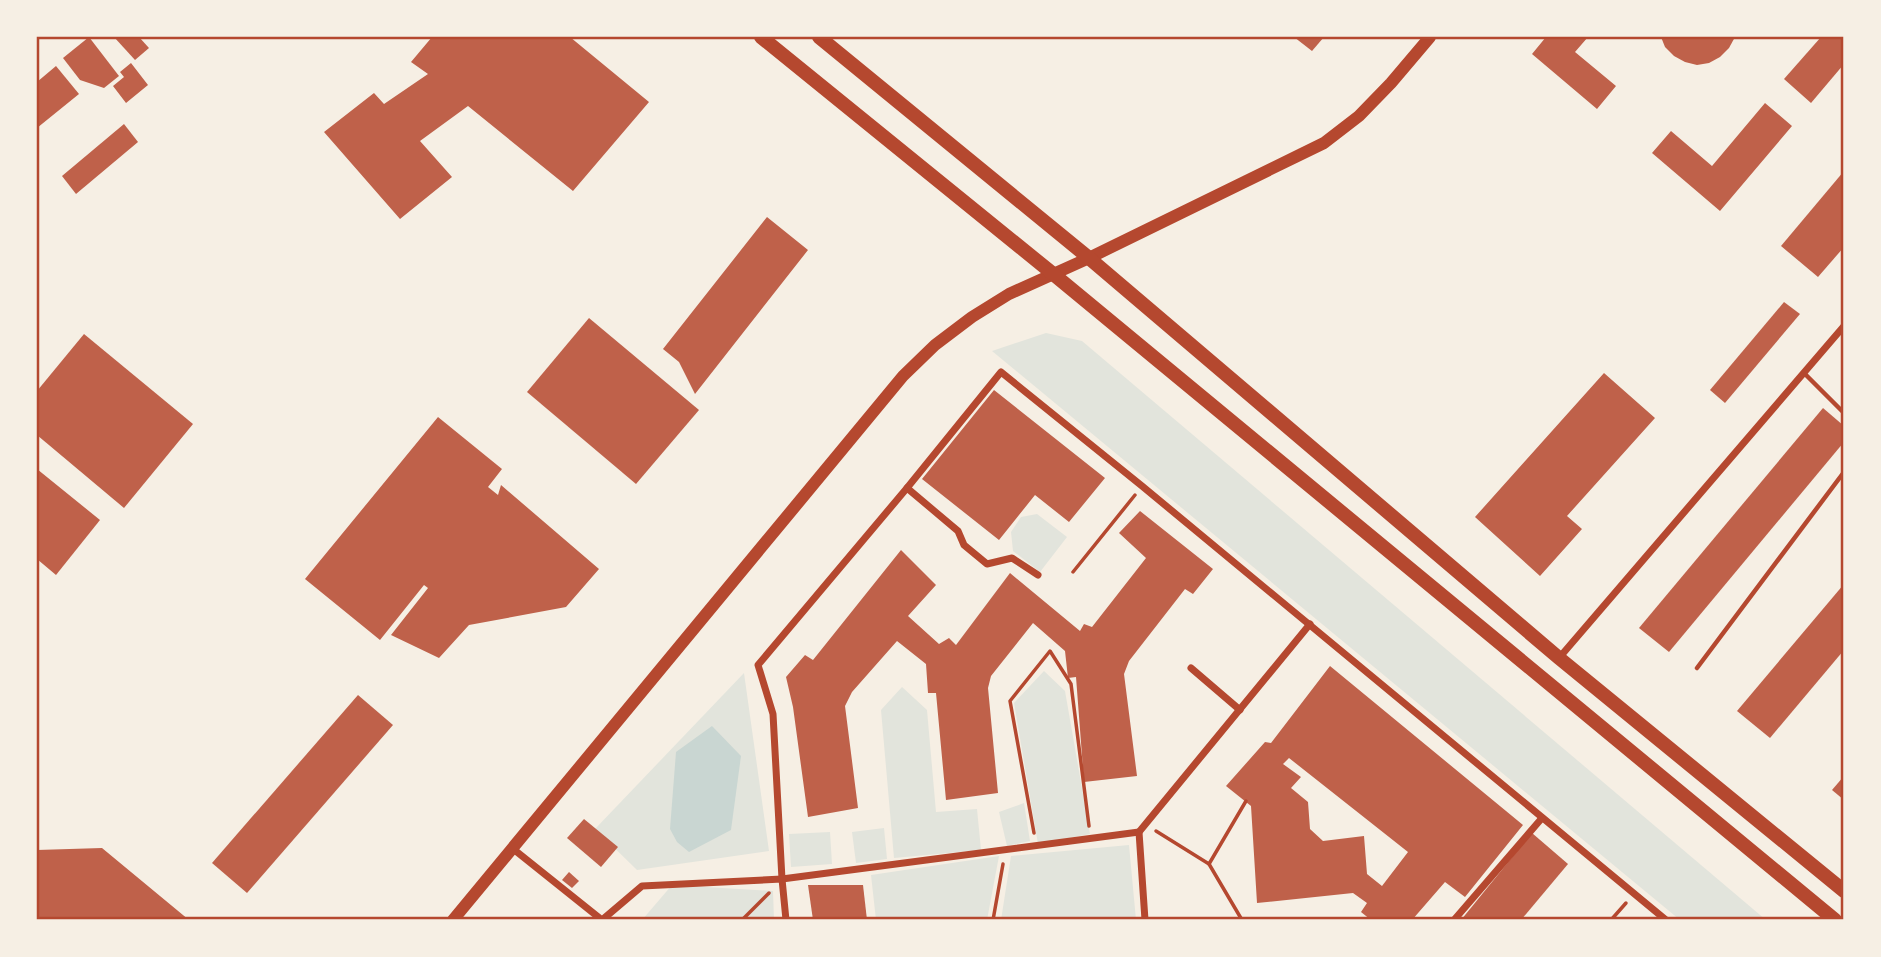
<svg xmlns="http://www.w3.org/2000/svg" width="1881" height="957" viewBox="0 0 1881 957" font-family="Inter,sans-serif">
<rect width="100%" height="100%" fill="#f6efe4"/>
<!-- green -->
<g fill="#e2e4dc">
<path d="M1046 333 1082 341 1766 920H1680L992 351Z"/>
<path d="M1037 514 1067 537 1040 572 1013 551 1011 532 1021 517Z"/>
<path d="M1044 671 1065 691 1090 834 1038 844 1014 703Z"/>
<path d="M744 673 769 851 637 870 595 829Z"/>
<path d="M902 687 927 710 936 812 977 809 981 850 894 858 881 710Z"/>
<path d="M1024 803 1030 841 1007 846 999 812Z"/>
<path d="M884 828 887 859 856 863 852 832Z"/>
<path d="M830 832 832 864 791 867 789 834Z"/>
<path d="M1129 845 1136 920H1001L1011 856Z"/>
<path d="M999 856 987 920H876L871 875Z"/>
<path d="M672 885 773 891 774 920H642Z"/>
</g>
<!-- water -->
<path fill="#c9d6d2" d="M712 726 741 756 731 830 689 852 677 842 670 829 676 752Z"/>
<!-- building -->
<g fill="#bf614a" fill-rule="evenodd">
<path d="M89 37 119 76 104 88 80 80 63 58Z"/>
<path d="M114 37H139L149 48 135 60Z"/>
<path d="M432 37H570L649 102 573 191 468 106 420 141 452 177 400 219 324 132 374 93 384 104 428 74 411 62Z"/>
<path d="M1294 37H1324L1312 51Z"/>
<path d="M1546 37H1588L1575 52 1616 86 1597 109 1532 54Z"/>
<path d="M1661 37H1735L1729 48 1720 57 1709 63 1697 65 1685 62 1674 56 1665 47Z"/>
<path d="M1821 37H1844V64L1811 103 1784 79Z"/>
<path d="M131 63 148 85 126 103 113 86 124 77 120 72Z"/>
<path d="M56 66 79 94 37 128V82Z"/>
<path d="M1765 103 1792 126 1720 211 1652 153 1671 131 1712 166Z"/>
<path d="M124 124 138 142 76 194 62 176Z"/>
<path d="M1844 171V247L1818 277 1781 246Z"/>
<path d="M767 217 808 250 695 394 679 362 663 349Z"/>
<path d="M1784 302 1800 314 1725 403 1710 390Z"/>
<path d="M589 318 699 410 636 484 527 392Z"/>
<path d="M84 334 193 424 124 508 37 435V391Z"/>
<path d="M1604 373 1655 418 1567 516 1582 529 1540 576 1475 517Z"/>
<path d="M994 390 1105 478 1069 522 1035 495 999 540 922 479Z"/>
<path d="M1823 408 1844 426V442L1669 652 1639 628Z"/>
<path d="M438 417 502 469 488 487 498 495 501 485 599 569 566 607 469 625 439 658 391 635 428 588 424 585 380 640 305 579Z"/>
<path d="M37 469 100 520 56 575 37 559Z"/>
<path d="M1140 511 1213 569 1193 594 1185 589 1129 661 1124 674 1137 776 1084 782 1076 677 1068 678 1065 651 1033 623 991 676 988 688 998 793 946 800 936 693H928L926 664 897 641 852 692 845 706 858 808 808 817 793 707 786 677 805 655 813 660 901 550 936 585 908 616 939 644 949 638 956 645 1010 573 1080 631 1084 624 1092 627 1146 558 1119 533Z"/>
<path d="M1844 584V650L1770 738 1737 711Z"/>
<path d="M1330 666 1523 825 1465 897 1445 882 1412 920H1371L1361 912 1367 903 1353 893 1257 903 1251 806 1226 786 1265 742 1271 743ZM1289 758 1408 852 1382 886 1367 874 1364 836 1323 841 1310 829 1308 802 1291 788 1301 777 1283 764Z"/>
<path d="M358 695 393 725 247 893 212 863Z"/>
<path d="M1844 776V800L1832 790Z"/>
<path d="M584 819 618 847 601 867 567 838Z"/>
<path d="M1532 833 1568 864 1521 920H1461Z"/>
<path d="M102 848 189 920H94L90 917 71 920H37V850Z"/>
<path d="M569 872 579 881 572 888 562 880Z"/>
<path d="M808 885H863L867 920H813Z"/>
</g>
<g fill="none" stroke-linecap="round" stroke-linejoin="round">
<!-- path -->
<g stroke="#b5482f" stroke-width="3.5">
<path d="M1073 572 1135 495"/>
<path d="M1156 831 1209 864 1246 801"/>
<path d="M1034 833 1010 701 1050 651 1071 684 1089 826"/>
<path d="M1209 864 1242 920"/>
<path d="M742 920 769 893"/>
<path d="M993 920 1003 864"/>
<path d="M1611 920 1626 903"/>
</g>
<!-- service -->
<g stroke="#b5482f" stroke-width="4.5">
<path d="M1805 374 1844 413"/>
<path d="M1697 668 1844 472"/>
</g>
<!-- minor -->
<g stroke="#b5482f" stroke-width="7">
<path d="M907 488 1001 372 1142 486 1666 920"/>
<path d="M1038 575 1012 558 987 564 964 545 958 531 907 488 758 665 773 714 782 879 1139 832 1145 920"/>
<path d="M1559 658 1844 326"/>
<path d="M1191 668 1240 710"/>
<path d="M1139 832 1310 624"/>
<path d="M512 848 602 920 642 886 782 879 786 920"/>
<path d="M1454 920 1542 818"/>
</g>
<!-- tertiary -->
<path stroke="#b5482f" stroke-width="12" d="M453 920 903 376 935 345 972 317 1009 294 1089 258 1324 143 1359 116 1391 83 1430 37"/>
<!-- secondary -->
<g stroke="#b5482f" stroke-width="14">
<path d="M761 37 1052 273 1835 920"/>
<path d="M819 37 1089 258 1559 658 1844 891"/>
</g>
</g>
<!-- border -->
<rect width="1881" height="957" fill="none" stroke="#f6efe4" stroke-width="77"/>
<rect x="38" y="38" width="1804" height="880" fill="none" stroke="#b5482f" stroke-width="2.5"/>
</svg>
